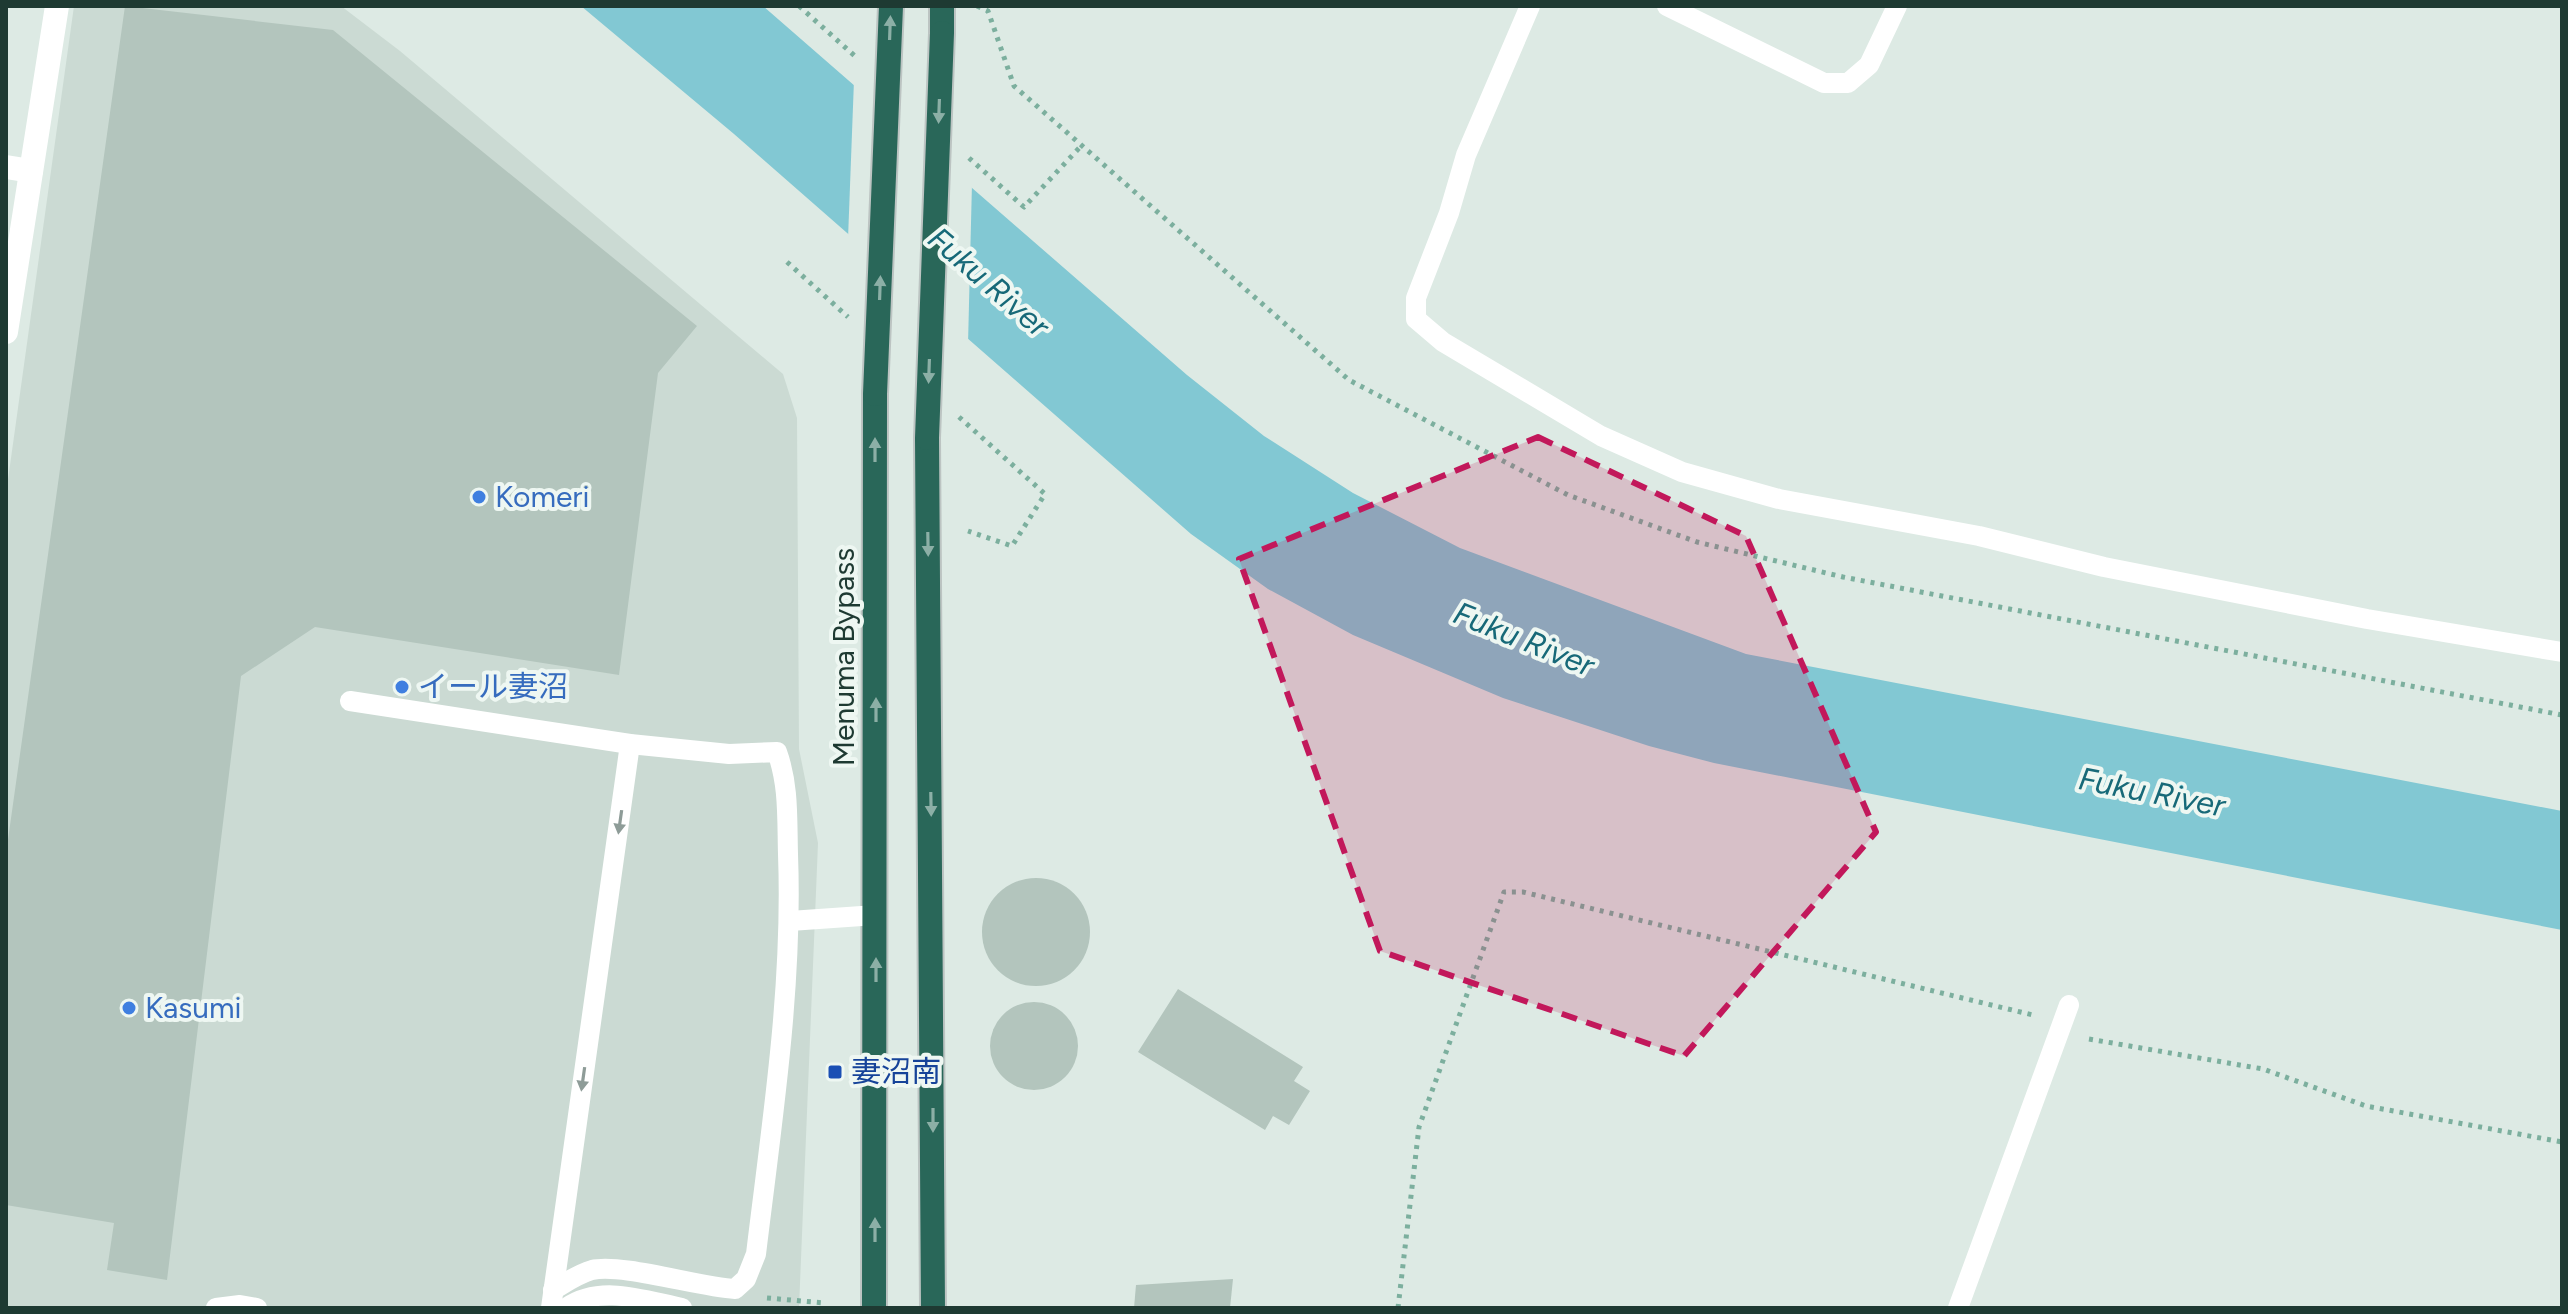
<svg xmlns="http://www.w3.org/2000/svg" width="2568" height="1314" viewBox="0 0 2568 1314" font-family="Figtree,'Noto Sans JP',sans-serif">
<rect width="100%" height="100%" fill="#ddeae4"/>
<!-- built -->
<path fill="#cbdad3" d="M74 6H341L400 51 783 374 797 418 799 749 818 843 799 1308H6V494Z"/>
<!-- water -->
<path fill="#82c8d3" d="M581 6H763L1187 375 1264 436 1353 493 1460 548 1746 654 2562 811V930L1714 763 1649 746 1503 698 1353 635 1268 589 1191 534 734 134Z"/>
<!-- pier -->
<path fill="#ddeae4" d="M854 80 972 183 968 344 848 239Z"/>
<!-- building -->
<g fill="#b3c5bd">
<path d="M125 6 333 30 697 326 658 373 619 675 315 627 241 676 167 1280 107 1270 114 1223 6 1205V854Z"/>
<circle cx="1036" cy="932" r="54"/>
<path d="M1178 989 1303 1067 1294 1081 1310 1091 1289 1125 1273 1116 1265 1130 1138 1052Z"/>
<circle cx="1034" cy="1046" r="44"/>
<path d="M1233 1279 1230 1308H1134L1136 1285Z"/>
</g>
<g fill="none" stroke-linecap="round" stroke-linejoin="round">
<defs>
<g id="highway">
<path d="M942 33V6"/>
<path d="M927 438 933 1308"/>
<path d="M874 1308 875 394"/>
</g>
</defs>
<!-- highway casing -->
<use href="#highway" stroke="#bcc4c2" stroke-width="28"/>
<!-- path -->
<g stroke="#7caf9e" stroke-width="5" stroke-dasharray="4 6" stroke-linecap="butt">
<path d="M799 6 857 58"/>
<path d="M977 6 988 11 1014 86 1349 380 1568 495 1697 542 1843 577 2562 715"/>
<path d="M969 158 1024 207 1082 145"/>
<path d="M787 262 848 317"/>
<path d="M959 417 1045 494 1012 546 968 531"/>
<path d="M2089 1039 2263 1069 2366 1106 2562 1142"/>
<path d="M767 1298 825 1303"/>
<path d="M1398 1308 1419 1127 1504 892H1523L2037 1016"/>
</g>
<!-- lane -->
<g stroke="#fff" stroke-width="20">
<path d="M1530 6 1466 155 1449 213 1416 298V319L1443 342 1601 436 1682 472 1779 499 1979 536 2104 567 2367 619 2562 652"/>
<path d="M1667 6 1824 83H1848L1869 65 1897 6"/>
<path d="M350 701 630 744 729 754 777 752C789 785 787 819 788 854 793 988 772 1121 756 1254L746 1279 735 1289C699 1287 621 1263 592 1270 578 1274 565 1283 553 1290"/>
<path d="M790 921 876 915"/>
<path d="M216 1308 240 1305 257 1308"/>
<path d="M551 1308 630 744"/>
<path d="M566 1308C600 1284 643 1300 682 1308"/>
<path d="M1958 1308 2069 1005"/>
</g>
<!-- street -->
<g stroke="#fff" stroke-width="24">
<path d="M6 167 31 171"/>
<path d="M6 332 57 6"/>
</g>
<!-- highway -->
<use href="#highway" stroke="#296759" stroke-width="24"/>
<defs>
<g id="highway-bridge">
<path d="M875 394 891 6"/>
<path d="M927 438 942 33"/>
</g>
</defs>
<!-- highway-bridge casing -->
<use href="#highway-bridge" stroke="#bcc4c2" stroke-width="28" stroke-linecap="butt"/>
<!-- highway-bridge -->
<use href="#highway-bridge" stroke="#296759" stroke-width="24"/>
</g>
<!-- one-way arrows -->
<defs><path id="oneway-solid" d="M-6-.8H1V-3.2L6.5 0L1 3.2V.8H-6Z" transform="scale(2)"/></defs>
<g fill="#8cafa6">
<use href="#oneway-solid" transform="translate(890 28) rotate(-88)"/>
<use href="#oneway-solid" transform="translate(939 111) rotate(92)"/>
<use href="#oneway-solid" transform="translate(880 288) rotate(-88)"/>
<use href="#oneway-solid" transform="translate(929 371) rotate(92)"/>
<use href="#oneway-solid" transform="translate(875 450) rotate(-90)"/>
<use href="#oneway-solid" transform="translate(928 544) rotate(89)"/>
<use href="#oneway-solid" transform="translate(876 710) rotate(-90)"/>
<use href="#oneway-solid" transform="translate(931 804) rotate(89)"/>
<use href="#oneway-solid" transform="translate(876 970) rotate(-90)"/>
<use href="#oneway-solid" transform="translate(933 1120) rotate(90)"/>
<use href="#oneway-solid" transform="translate(875 1230) rotate(-90)"/>
</g>
<g fill="#8e9c98">
<use href="#oneway-solid" transform="translate(620 822) rotate(98)"/>
<use href="#oneway-solid" transform="translate(583 1079) rotate(98)"/>
</g>
<!-- marked area -->
<path fill="#c2185b" fill-opacity="0.2" stroke="#c2185b" stroke-width="6" stroke-dasharray="16 10" stroke-linejoin="round" d="M1538 437 1746 536 1876 832 1684 1056 1380 951 1239 559Z"/>
<!-- markers -->
<g fill="#3f7fe0" stroke="#eef7f2" stroke-width="3">
<circle cx="479" cy="497" r="8"/>
<circle cx="402" cy="687" r="8"/>
<circle cx="129" cy="1008" r="8"/>
</g>
<rect fill="#1a4fb4" stroke="#eef7f2" stroke-width="3" x="827" y="1064" width="16" height="16" rx="4"/>
<g text-anchor="middle" stroke-width="8" stroke-linejoin="round" paint-order="stroke">
<!-- shop labels -->
<g font-size="30" fill="#366cbe" stroke="#eef7f2" text-anchor="start">
<text x="495" y="507">Komeri</text>
<text x="418" y="697">イール妻沼</text>
<text x="145" y="1018">Kasumi</text>
</g>
<!-- street labels -->
<g font-size="30" fill="#1e3a32" stroke="#eef7f2">
<text transform="translate(844 657) rotate(-90)" y="10">Menuma Bypass</text>
</g>
<!-- transit labels -->
<g font-size="30" fill="#164399" stroke="#eef7f2" text-anchor="start">
<text x="851" y="1082">妻沼南</text>
</g>
<!-- water labels -->
<g font-size="32" font-style="italic" fill="#176978" stroke="#eef7f2">
<text transform="translate(989 282) rotate(41)" y="11">Fuku River</text>
<text transform="translate(1524 639) rotate(22)" y="11">Fuku River</text>
<text transform="translate(2152 792) rotate(11)" y="11">Fuku River</text>
</g>
</g>
<!-- border -->
<rect width="2568" height="1314" fill="none" stroke="#1e3a32" stroke-width="16"/>
</svg>
